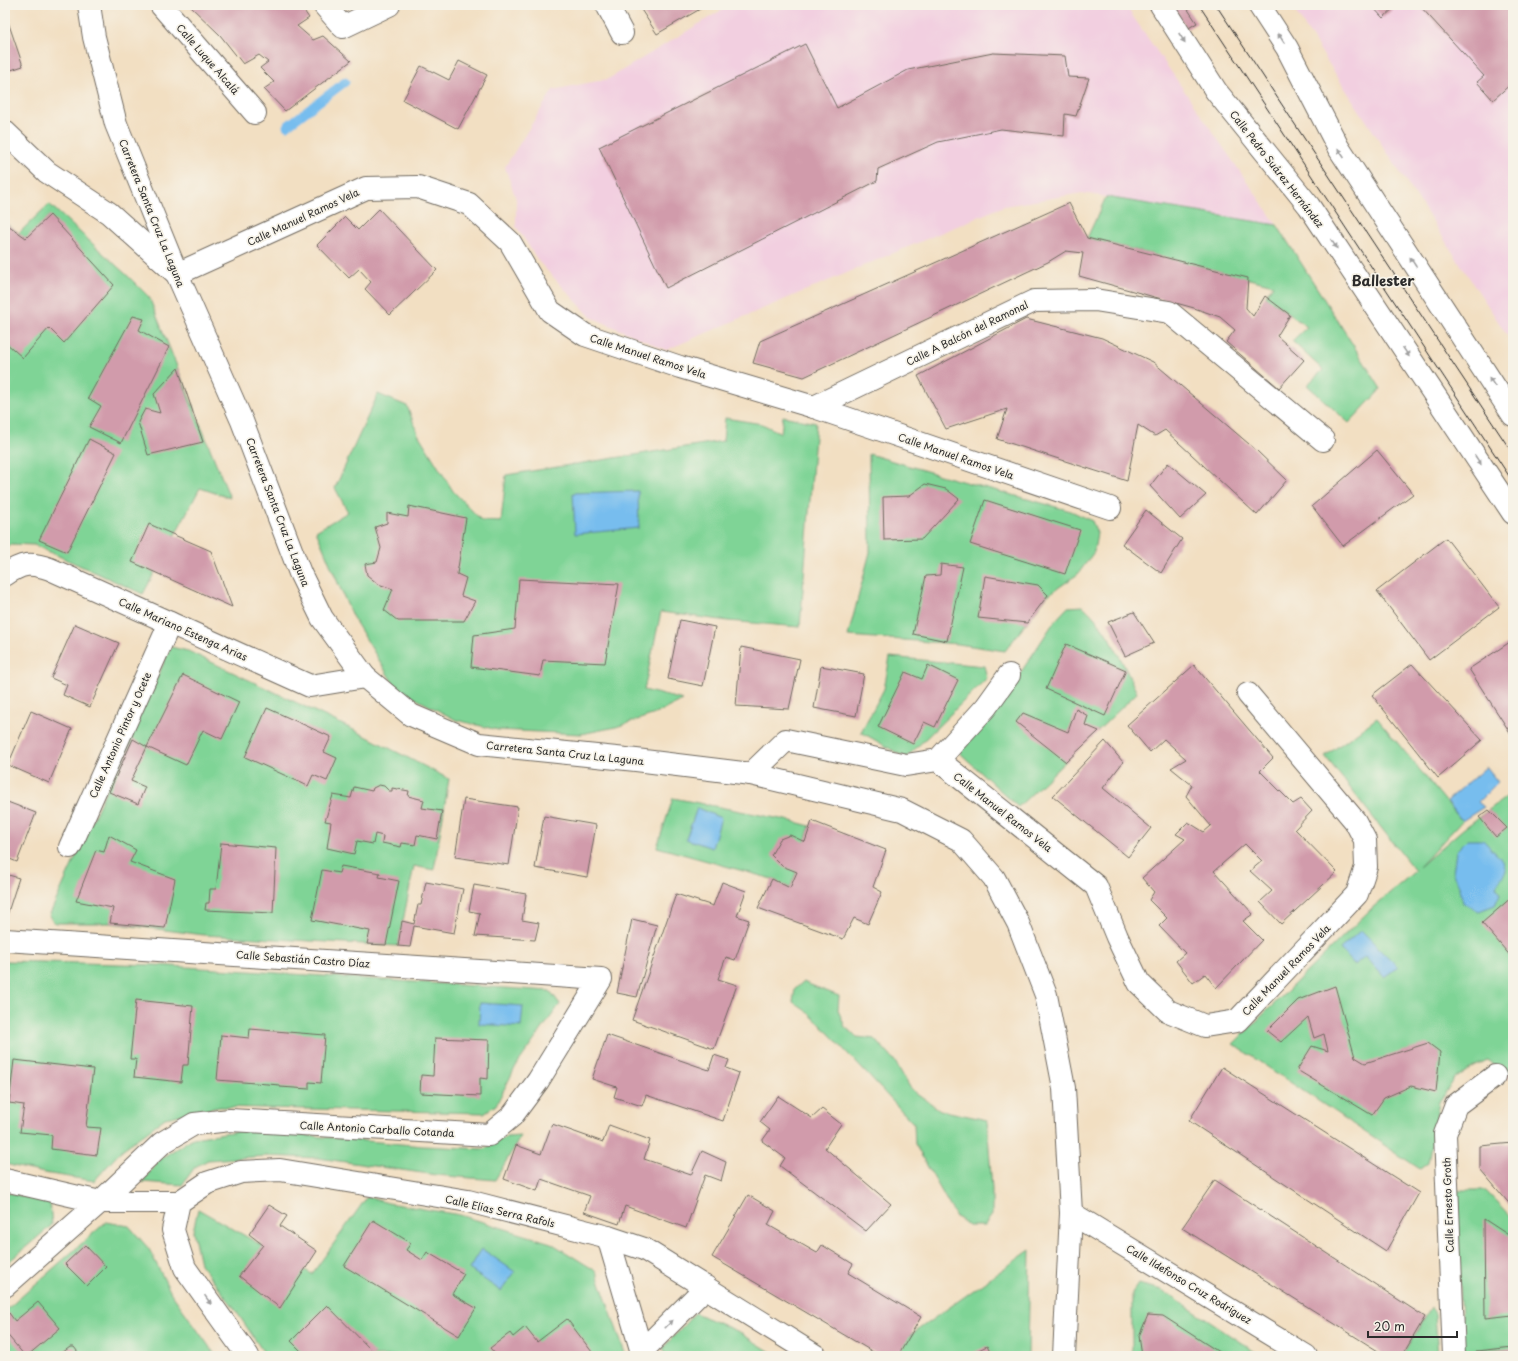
<svg xmlns="http://www.w3.org/2000/svg" width="1518" height="1361" viewBox="0 0 1518 1361" font-family="'Playpen Sans',sans-serif">
<rect width="100%" height="100%" fill="#f7f3e8"/>
<filter id="ink" filterUnits="userSpaceOnUse"><feTurbulence type="fractalNoise" baseFrequency=".025" numOctaves="2"/><feDisplacementMap in="SourceGraphic" scale="8" xChannelSelector="R" yChannelSelector="G"/><feConvolveMatrix kernelMatrix="1 2 1 2 8 2 1 2 1" color-interpolation-filters="sRGB"/></filter>
<filter id="wash" filterUnits="userSpaceOnUse"><feTurbulence type="fractalNoise" baseFrequency=".012" numOctaves="4" result="noise"/><feDisplacementMap in="SourceGraphic" scale="16" xChannelSelector="R" yChannelSelector="G"/><feGaussianBlur stdDeviation="0.9" result="paint"/><feColorMatrix in="noise" values="0 0 0 0 0 0 0 0 0 0 0 0 0 0 0 0 0 1.4 0 .05"/><feComposite in="paint" operator="in"/></filter>
<g filter="url(#wash)">
<rect width="100%" height="100%" fill="#f2dfc2"/>
<!-- built -->
<g fill="#f2cfe0">
<path d="M730 5H1125L1277 225 1082 193 1004 206 666 350 591 317 539 262 516 226V199L505 167 553 90 608 79Z"/>
<path d="M1291 5H1513V344L1342 84Z"/>
</g>
<!-- green -->
<g fill="#7fd496" stroke="#558060">
<path d="M1106 197 1277 225 1381 389 1349 423 1307 385 1323 370 1292 341 1307 327 1265 296 1273 285 1087 238Z"/>
<path d="M49 204 130 278 149 297 230 498 200 488 143 594 34 545 11 544 5 548V223L19 233Z"/>
<path d="M378 394 407 406 418 434 453 491 482 521 501 522 506 475 723 441 725 418 762 424 781 433 783 416 816 423 800 627 728 621 661 612 644 690 683 700 655 714 616 727 581 734 498 730 456 720 396 688 352 616 316 531 348 512 335 488Z"/>
<path d="M869 454 943 476 1071 511 1092 521 1097 533 1094 552 1078 574 1048 595 1005 651 958 644 848 636 870 552Z"/>
<path d="M1083 606C1109 629 1122 662 1137 693L1018 807 959 752 988 722 1054 622 1068 607Z"/>
<path d="M171 647 188 651 358 732 449 779 434 870 414 866 398 946 204 935 110 923H55L49 916Z"/>
<path d="M890 657 984 666 987 678 906 758 861 732 884 689Z"/>
<path d="M1377 718 1462 821 1419 867 1463 829 1513 792V1068L1506 1074 1487 1060 1456 1077 1439 1102 1428 1163 1420 1169 1233 1044 1371 909 1415 871 1325 756Z"/>
<path d="M673 798 791 821 810 826C803 847 799 868 790 888L772 879 657 847Z"/>
<path d="M5 961 156 965 550 991 560 1004 516 1066 496 1105 484 1113 220 1107 165 1118 122 1150 94 1181 44 1173 5 1164Z"/>
<path d="M803 982 839 996 838 1010 845 1027 857 1037 875 1039 894 1060 911 1089 940 1110 987 1120 992 1189V1215L984 1226H969L956 1217 915 1144 914 1124 820 1024 806 1011 793 1002 795 989Z"/>
<path d="M244 1130 423 1146 484 1149 506 1137 521 1136 495 1180 436 1175 318 1158 267 1156 208 1160 195 1167 182 1185 142 1182 160 1159 193 1138Z"/>
<path d="M1455 1190H1486L1513 1218V1356H1464Z"/>
<path d="M5 1192 50 1203 52 1225 5 1265Z"/>
<path d="M367 1197 388 1203 460 1215 551 1243 596 1271 626 1356H266L232 1305 200 1264 193 1231 198 1209 312 1274Z"/>
<path d="M106 1222 129 1226 149 1249 171 1293 216 1356H5V1311Z"/>
<path d="M1030 1250 1028 1356H881Z"/>
<path d="M1138 1284 1162 1290 1261 1356H1132V1293Z"/>
<path d="M1431 1308 1435 1313 1438 1356H1402Z"/>
<path d="M695 1313 737 1331 777 1356H665L663 1348Z"/>
</g>
<!-- water -->
<g fill="#77bdee" stroke="#51748c">
<path d="M638 491 639 528 575 534 573 493Z"/>
<path d="M1486 767 1498 782 1478 802 1484 807 1462 821 1447 801Z"/>
<path d="M697 808 721 818 712 848 686 839Z"/>
<path d="M1467 840H1483L1503 861 1506 871 1496 886 1500 894 1495 905 1479 911 1463 903 1459 886 1453 874 1456 851Z"/>
<path d="M1361 930 1398 967 1384 977 1365 956 1355 965 1340 949Z"/>
<path d="M480 1003 523 1006 521 1027 479 1024Z"/>
<path d="M482 1249 515 1272 501 1291 469 1269Z"/>
</g>
<g fill="none" stroke-linecap="round" stroke-linejoin="round">
<!-- stream -->
<path stroke="#77bdee" stroke-width="9" d="M287 126 345 82"/>
</g>
<g id="blocks">
<!-- building -->
<g fill="#d19bab">
<path d="M189 5H300L309 18 297 26 313 40 323 36 351 61 285 111 264 89 274 82 260 68 268 62 259 55 243 64 220 35Z"/>
<path d="M638 5H707L657 34Z"/>
<path d="M1171 5H1185L1197 23 1187 29Z"/>
<path d="M1371 5H1397L1383 18Z"/>
<path d="M1419 5H1513V82L1493 100 1477 82 1484 76Z"/>
<path d="M5 13 23 66 5 72Z"/>
<path d="M805 44 837 108 908 70 993 53 1065 56 1068 77 1089 78 1076 116 1065 114 1064 136 1001 129 938 142 878 169 877 181 666 288 599 147Z"/>
<path d="M459 61 487 75 458 129 403 100 421 66 449 80Z"/>
<path d="M1069 203 1087 238 1248 278 1246 308 1253 316 1265 296 1290 315 1277 336 1304 360 1279 388 1226 342 1235 330 1220 317 1194 308 1079 276 1083 253 1066 251 1048 262 804 377 753 363 760 341Z"/>
<path d="M379 209 437 270 390 315 365 289 371 282 359 269 349 278 317 245 345 217 358 230Z"/>
<path d="M50 215 114 285 64 343 49 328 23 358 5 342V223L26 238Z"/>
<path d="M133 316 144 319 139 330 169 347 121 443 89 427 101 406 88 398Z"/>
<path d="M1026 319 1102 338 1153 362 1256 450 1287 480 1257 515 1165 430 1155 436 1138 425 1127 481 997 439 1007 409 946 429 918 376Z"/>
<path d="M178 368 203 442 148 455 138 422 145 409 160 413 154 394Z"/>
<path d="M89 439 116 453 67 552 39 540Z"/>
<path d="M1377 450 1413 494 1343 546 1312 506Z"/>
<path d="M1168 463 1206 495 1180 519 1150 486Z"/>
<path d="M925 484 946 489 959 499 922 539 884 540 883 497 909 496Z"/>
<path d="M985 500 1080 530 1065 574 970 544Z"/>
<path d="M409 506 466 518 457 574 466 578 461 596 475 601 464 621H398L384 610 393 589 378 584 367 575 365 564 377 562 381 548 375 527 387 523V513L408 517Z"/>
<path d="M1146 510 1182 539 1161 573 1122 544Z"/>
<path d="M149 524 211 551 232 607 132 562Z"/>
<path d="M1446 538 1499 607 1429 660 1377 591Z"/>
<path d="M941 564 963 567 947 641 913 634 926 576 940 575Z"/>
<path d="M985 576 1038 585 1048 595 1027 623 978 618Z"/>
<path d="M519 579 619 584 605 663 543 660 540 676 471 667 474 635 515 629Z"/>
<path d="M1134 612 1154 643 1125 656 1108 622Z"/>
<path d="M680 620 715 627 703 686 668 679Z"/>
<path d="M75 624 119 643 90 707 63 695 67 685 51 678Z"/>
<path d="M1513 640V737L1469 669Z"/>
<path d="M1066 644 1126 670 1105 716 1046 689Z"/>
<path d="M741 647 800 659 789 709 736 706Z"/>
<path d="M1412 664 1482 740 1438 778 1372 695Z"/>
<path d="M928 665 958 680 935 727 924 722 913 744 878 727 905 672 922 679Z"/>
<path d="M1194 665 1273 758 1260 771 1293 804 1301 799 1312 811 1295 829 1337 872 1281 924 1260 902 1272 891 1250 871 1262 861 1245 844 1214 871 1253 914 1243 921 1262 940 1216 988 1205 974 1193 983 1176 961 1185 953 1159 926 1167 918 1149 900 1154 892 1142 878 1185 839 1176 834 1188 822 1204 832 1211 826 1186 796 1192 785 1171 768 1186 759 1164 739 1150 752 1127 725Z"/>
<path d="M821 666 864 674 856 716 814 708Z"/>
<path d="M183 675 239 702 222 739 203 730 186 765 147 747Z"/>
<path d="M267 708 331 737 324 752 337 758 327 781 313 775 308 786 245 757Z"/>
<path d="M1076 709 1088 716 1085 725 1099 731 1066 762 1016 722 1023 713 1068 732Z"/>
<path d="M31 711 72 729 49 783 8 765Z"/>
<path d="M133 739 147 747 131 781 145 787 138 804 109 792Z"/>
<path d="M1105 741 1123 762 1103 788 1151 828 1128 857 1053 796Z"/>
<path d="M379 785 384 786 389 791H392V788L409 791 408 796 424 800 422 808 442 811 437 839 417 835 415 845 402 843 401 847 382 843 383 836 375 834 373 844 357 841 354 854 327 848 331 822 325 821 333 795 351 798 354 787 372 791 373 788Z"/>
<path d="M464 799 518 807 509 865 455 857Z"/>
<path d="M5 801 36 813 17 862 5 857Z"/>
<path d="M1489 810 1507 828 1496 837 1479 817Z"/>
<path d="M544 816 596 825 587 877 535 868Z"/>
<path d="M812 821 886 850 873 887 882 892 868 924 854 918 843 939 758 908 772 879 790 888 797 872 782 866 771 855 780 839 790 835 805 842Z"/>
<path d="M109 835 136 850 130 862 175 879 165 928 110 923 113 908 76 901 96 850 104 852Z"/>
<path d="M221 843 276 848 273 913 205 910 206 903H209L210 889H216Z"/>
<path d="M341 866 380 873 379 877 399 881 386 945 367 944 370 931 312 920 322 870 339 873Z"/>
<path d="M5 874 19 878 7 915 5 914Z"/>
<path d="M426 882 463 889 454 933 414 926 410 947 398 946 402 921 414 924 418 905H421Z"/>
<path d="M722 882 746 891 737 916 749 920 735 960 726 957 718 979 737 985 714 1049 632 1020 676 894 713 906Z"/>
<path d="M474 885 526 894 522 920 539 923 535 940 475 936 480 913 469 911Z"/>
<path d="M1513 896V959L1482 923Z"/>
<path d="M632 919 657 925 637 997 617 993Z"/>
<path d="M1335 986 1355 1057 1365 1063 1428 1043 1440 1052 1436 1092 1411 1086 1384 1098 1372 1115 1297 1070 1312 1046 1328 1051 1324 1034 1314 1038 1308 1017 1281 1042 1267 1031 1298 1000Z"/>
<path d="M136 1000 193 1006 188 1065H183L181 1082 134 1077 136 1059H130Z"/>
<path d="M250 1029 325 1035 321 1083 309 1082V1089L280 1087V1085L217 1080 221 1035 249 1038Z"/>
<path d="M607 1035 709 1070 714 1055 729 1060 726 1068 739 1073 723 1121 646 1095 642 1106 614 1097 617 1087 592 1079Z"/>
<path d="M435 1038 489 1040 488 1079 480 1078V1096L420 1093 421 1075 433 1076Z"/>
<path d="M14 1060 93 1069 86 1127 101 1128 97 1155 51 1149 52 1135 20 1132 24 1105 9 1103Z"/>
<path d="M1222 1067 1419 1193 1386 1251 1189 1121Z"/>
<path d="M1513 1068V1082L1506 1074Z"/>
<path d="M778 1096 812 1118 822 1109 841 1124 825 1148 891 1204 866 1231 780 1166 785 1158 762 1141 770 1130 760 1122Z"/>
<path d="M552 1124 603 1142 609 1125 650 1140 644 1159 691 1175 702 1151 726 1162 721 1181 705 1175 686 1228 625 1206 619 1224 584 1212 590 1196 541 1179 537 1191 504 1179 516 1145 541 1154Z"/>
<path d="M1513 1143V1208L1480 1169V1146Z"/>
<path d="M1215 1180 1425 1317 1402 1356H1386L1182 1228Z"/>
<path d="M748 1195 775 1211 768 1225 817 1253 822 1245 853 1264 848 1273 921 1317 898 1356H880L712 1257Z"/>
<path d="M269 1205 287 1216 280 1226 317 1251 280 1308 239 1276 263 1245 249 1234Z"/>
<path d="M1484 1219 1513 1238V1315L1485 1318Z"/>
<path d="M373 1220 411 1243 406 1250 422 1260 427 1252 464 1274 452 1294 476 1308 459 1336 344 1266Z"/>
<path d="M85 1245 106 1267 87 1286 65 1264Z"/>
<path d="M38 1302 60 1328 27 1356H25L5 1332V1316L9 1313 15 1321Z"/>
<path d="M327 1305 375 1354 373 1356H306L291 1341Z"/>
<path d="M1148 1315 1163 1316 1225 1356H1142L1139 1336Z"/>
<path d="M567 1319 592 1352 587 1356H497L490 1348 510 1333 513 1337 525 1327 537 1342Z"/>
<path d="M987 1346 992 1356H966Z"/>
<path d="M70 1347H74L81 1356H58Z"/>
<path d="M1513 1347V1356H1477L1476 1351Z"/>
</g>
</g>
</g>
<g filter="url(#ink)">
<use href="#blocks" fill-opacity="0" stroke="#716a60" stroke-width="1"/>
<g fill="none" stroke-linecap="round" stroke-linejoin="round">
<defs>
<g id="minor">
<path d="M161 5 255 113"/>
<path d="M324 5 343 27 389 5"/>
<path d="M607 5 622 33"/>
<path d="M1161 5 1216 91 1309 206 1513 513"/>
<path d="M1259 5 1287 48 1338 147 1513 415"/>
<path d="M5 132 47 172 109 213 177 274 366 188 418 187 469 204 510 242 550 311 585 335 680 367 814 407 1110 508"/>
<path d="M814 407 1034 301 1095 300 1169 312 1323 440"/>
<path d="M5 575C22 563 31 562 50 569L310 686 365 677"/>
<path d="M938 760 1096 886 1117 937 1139 983 1168 1011 1205 1026 1237 1021 1357 894 1366 867 1365 840 1355 821 1248 694"/>
<path d="M751 774 786 740 906 765 938 760 986 707 1009 675"/>
<path d="M70 847 170 623"/>
<path d="M5 940 601 979 538 1081 512 1116 489 1135 230 1120 194 1124 162 1143 100 1202 5 1286"/>
<path d="M5 1180 100 1202H179"/>
<path d="M1071 1213 1306 1356"/>
<path d="M608 1237 643 1356"/>
<path d="M642 1351 706 1287"/>
<path d="M248 1356 185 1268 173 1230 179 1202 207 1183 241 1172 280 1170 468 1201 608 1237 644 1249 816 1356"/>
<path d="M1454 1356 1445 1134 1456 1105 1495 1076"/>
</g>
<path id="major" d="M89 5 94 37 116 124 177 274 242 421 300 573 322 618 365 677 411 715 479 744 636 760 751 774 902 810 961 840 994 878 1018 923 1046 995 1064 1088 1071 1213 1064 1356"/>
</defs>
<!-- minor casing -->
<use href="#minor" stroke="#716a60" stroke-width="24"/>
<!-- major casing -->
<use href="#major" stroke="#716a60" stroke-width="24"/>
<!-- minor -->
<use href="#minor" stroke="#fff" stroke-width="22"/>
<!-- major -->
<use href="#major" stroke="#fff" stroke-width="22"/>
<!-- tram -->
<g stroke="#2b2b2b" stroke-width="1">
<path d="M1199 5 1513 482"/>
<path d="M1216 5 1513 454"/>
</g>
</g>
<!-- one-way arrows -->
<defs><path id="oneway-solid" d="M-6-.8H1V-3.2L6.5 0L1 3.2V.8H-6Z"/></defs>
<g fill="#a0a0a0">
<use href="#oneway-solid" transform="translate(1182 38) rotate(57)"/>
<use href="#oneway-solid" transform="translate(1281 38) rotate(-123)"/>
<use href="#oneway-solid" transform="translate(1341 153) rotate(-124)"/>
<use href="#oneway-solid" transform="translate(1334 244) rotate(56)"/>
<use href="#oneway-solid" transform="translate(1413 262) rotate(-123)"/>
<use href="#oneway-solid" transform="translate(1406 352) rotate(56)"/>
<use href="#oneway-solid" transform="translate(1492 382) rotate(-123)"/>
<use href="#oneway-solid" transform="translate(1478 460) rotate(56)"/>
<use href="#oneway-solid" transform="translate(208 1300) rotate(55)"/>
<use href="#oneway-solid" transform="translate(669 1324) rotate(-45)"/>
</g>
</g>
<g text-anchor="middle" stroke-width="3.5" stroke-linejoin="round" paint-order="stroke">
<!-- street labels -->
<g font-size="10" fill="#2b2b2b" stroke="#f7f3e8">
<text transform="translate(208 59) rotate(49)" y="4">Calle Luque Alcalá</text>
<text transform="translate(1277 169) rotate(52)" y="4">Calle Pedro Suárez Hernández</text>
<text transform="translate(152 213) rotate(68)" y="4">Carretera Santa Cruz La Laguna</text>
<text transform="translate(303 217) rotate(-25)" y="4">Calle Manuel Ramos Vela</text>
<text transform="translate(967 333) rotate(-26)" y="4">Calle A Balcón del Ramonal</text>
<text transform="translate(648 356) rotate(18)" y="4">Calle Manuel Ramos Vela</text>
<text transform="translate(956 456) rotate(19)" y="4">Calle Manuel Ramos Vela</text>
<text transform="translate(278 512) rotate(69)" y="4">Carretera Santa Cruz La Laguna</text>
<text transform="translate(183 629) rotate(24)" y="4">Calle Mariano Estenga Arias</text>
<text transform="translate(120 735) rotate(-66)" y="4">Calle Antonio Pintor y Ocete</text>
<text transform="translate(565 753) rotate(6)" y="4">Carretera Santa Cruz La Laguna</text>
<text transform="translate(1003 812) rotate(38)" y="4">Calle Manuel Ramos Vela</text>
<text transform="translate(303 959) rotate(4)" y="4">Calle Sebastián Castro Díaz</text>
<text transform="translate(1286 970) rotate(-46)" y="4">Calle Manuel Ramos Vela</text>
<text transform="translate(377 1129) rotate(3)" y="4">Calle Antonio Carballo Cotanda</text>
<text transform="translate(1448 1205) rotate(-92)" y="4">Calle Ernesto Groth</text>
<text transform="translate(500 1211) rotate(13)" y="4">Calle Elias Serra Rafols</text>
<text transform="translate(1189 1284) rotate(31)" y="4">Calle Ildefonso Cruz Rodriguez</text>
</g>
<!-- district labels -->
<g font-size="14" font-weight="bold" fill="#2b2b2b" stroke="#f7f3e8">
<text x="1383" y="286">Ballester</text>
</g>
</g>
<!-- margin -->
<rect width="1518" height="1361" fill="none" stroke="#f7f3e8" stroke-width="20"/>
<!-- scale -->
<path d="M1368 1331v6h89v-6" fill="none" stroke="#2b2b2b" stroke-width="2"/>
<text x="1374" y="1331" font-size="12" fill="#2b2b2b" stroke="#f7f3e8" stroke-width="3" paint-order="stroke">20 m</text>
</svg>
